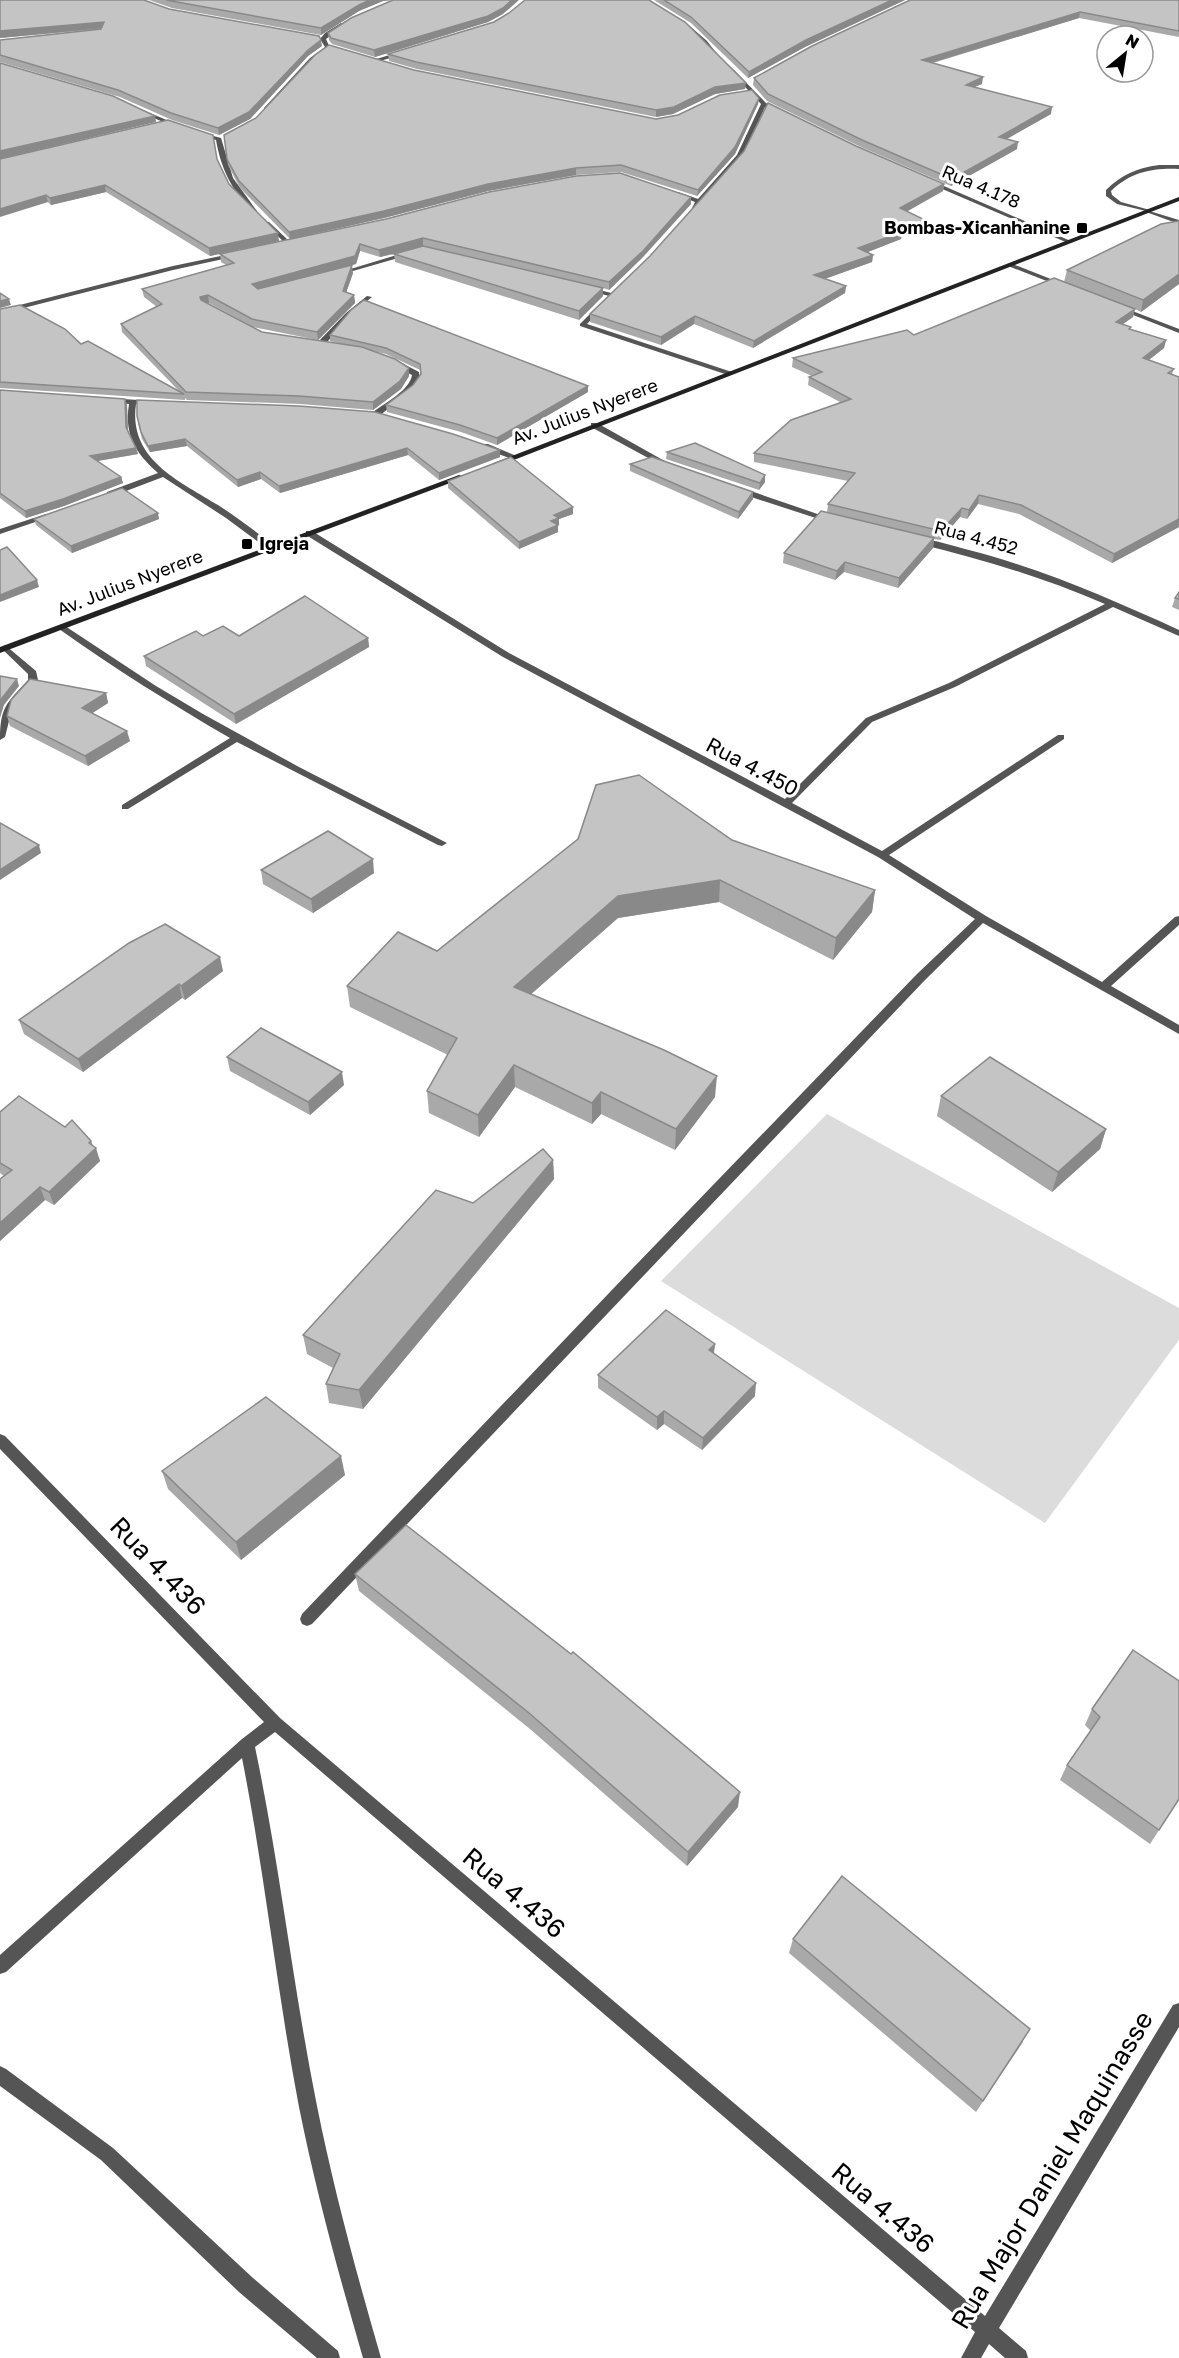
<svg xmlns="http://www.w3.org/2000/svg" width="1179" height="2358" viewBox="0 0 1179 2358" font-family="'Golos Text',sans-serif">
<rect width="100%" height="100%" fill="#fff"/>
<!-- green -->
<path fill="#dcdcdc" d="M827 1114 1179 1308V1340L1045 1523 661 1281Z"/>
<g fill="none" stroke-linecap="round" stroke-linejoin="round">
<!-- lane -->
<path fill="#555" fill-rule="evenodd" d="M1159 165H1179V169C1152 168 1131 172 1111 191L1112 195 1121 202 1150 210V212L1117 204 1106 196V190C1121 175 1137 168 1159 165Z"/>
<!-- street -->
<g fill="#555" fill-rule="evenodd">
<path d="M680 21H684L707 41 721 59H717L703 43 680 23Z"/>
<path d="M341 23 346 24 326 39 330 48 314 60 268 110H264V108L310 58 325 47 320 39 325 33Z"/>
<path d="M403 51 405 54 376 62 373 60Z"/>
<path d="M734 70 766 103 782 112 777 113 765 107 743 156 701 203 696 208H692L695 202 673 193 678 192 698 199 737 155 761 104 732 73Z"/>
<path d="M139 110H143L183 127 178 128 139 112Z"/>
<path d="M198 132 221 138 233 178 257 211 256 212H252C232 190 221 169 216 140L198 134Z"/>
<path d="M926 180H930L1073 242 1068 243 926 182Z"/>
<path d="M1146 210 1179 220V224L1146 212Z"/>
<path d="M265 222H269L289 241V243H285L265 224Z"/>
<path d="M410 251 412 252V254L339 275 334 274Z"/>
<path d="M235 253 237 254V256L173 270 0 314V310L173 266Z"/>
<path d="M1010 263 1066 285 1067 286 1062 287 1008 266 1007 265Z"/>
<path d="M588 287 615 294 616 295 613 297 586 290V288Z"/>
<path d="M367 296 372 297 350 315 323 347H317V343L346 313Z"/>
<path d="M600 304 605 305 587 324 735 373 728 375 580 326V324Z"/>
<path d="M1118 307H1122L1179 329V333L1118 309Z"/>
<path d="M392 361H398L419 372 420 379 412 390 379 416H373V412C385 403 410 390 412 375L392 365Z"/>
<path d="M106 398 155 401V405L136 404C128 459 179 481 218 505 238 518 256 532 275 546V550H269L226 518 163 477 113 496H107V492L158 473C135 453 124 434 129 404L109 402H106Z"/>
<path d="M591 423H597L670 464 663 466 591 427Z"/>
<path d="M482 444H488L519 457 512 459 482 448Z"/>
<path d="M736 488H742L835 520 828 522 736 492Z"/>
<path d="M46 514 53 516 0 534V529Z"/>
<path d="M306 531H312L509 653 785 799 866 718 949 683 1105 604C1042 577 982 559 915 543V539C932 538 953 546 969 550 1042 569 1111 599 1179 630V636L1113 607 955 687 872 722 792 803 882 851 1058 735H1064V739L889 855 986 916 1102 982 1175 917 1179 916V925L1111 986 1179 1025V1034L983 923 925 980 312 1624 307 1626 302 1624 300 1619 302 1614 632 1269 917 974 975 919 878 857 503 657 306 535Z"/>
<path d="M62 624 156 686 203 714 299 767 447 843 442 846 438 845 237 742 128 809H122V805L230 738C171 704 114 668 59 629L58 627Z"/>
<path d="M5 645 36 671 38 680 12 709 5 737 0 740C0 706 7 703 28 680V674L1 648Z"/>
<path d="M0 1434 5 1436 280 1718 985 2316 1173 2005 1179 2003V2027L999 2328 1026 2351 1028 2358H1005L989 2344 981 2358H961L975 2332 275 1732 255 1747C280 1866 293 1987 317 2106 334 2191 357 2275 381 2358H363C339 2275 316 2192 299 2107 277 1992 265 1874 242 1758L6 1972 0 1974V1955L242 1739 264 1722 0 1449Z"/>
<path d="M0 2066 6 2069 113 2148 253 2278 338 2351 340 2358H317L239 2292 101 2160 0 2086Z"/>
</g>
<!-- secondary -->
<g fill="#222" fill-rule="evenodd">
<path d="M1179 197V201L501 465 494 463Z"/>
<path d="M459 475 466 477 0 653V647Z"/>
</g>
</g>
<!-- wall -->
<g fill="#a9a9a9">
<path d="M0 0 169 9 322 46 308 56 250 119 219 135 172 120 120 97 0 62V40L101 29 0 38Z"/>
<path d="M149 0H393L383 1 359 11 321 35 172 8Z"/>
<path d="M654 0H905L805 47 748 78 691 23Z"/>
<path d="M910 0H1179V37L1079 18 933 63 982 84 974 87 1051 114 1006 139 1017 149 951 186 861 147 767 101 753 85 754 78Z"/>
<path d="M509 13 745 89 715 94 673 114 656 117 417 69 389 61 388 54 494 22Z"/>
<path d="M503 14 488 22 375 57 332 44 329 40 328 33Z"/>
<path d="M414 70 656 119 759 98 758 104 735 154 697 196 621 172 576 175 488 191 384 218 290 239 240 188 228 165 224 135Z"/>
<path d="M856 146 944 184 943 191 907 211 924 227 902 234 901 239 867 252 873 255 872 262 825 279 846 286 845 293 753 348 694 324 661 345 590 322V314Z"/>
<path d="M0 159H217L229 184 279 241 210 256 106 192 51 205Z"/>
<path d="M691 197V204L642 258 609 290 603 288V296L579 320 395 262 394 254 380 257 360 251 356 264 336 269 353 273 346 292 354 295 355 303 318 340 253 327 209 303H207L262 332 345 345 330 341V335L588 392 497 445 461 432 387 412 386 405 413 385 421 375 420 370 386 354 372 351 409 376 401 389 373 410 300 404 187 400 185 398V400L0 388V309L81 344 178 390 122 332 121 324 157 307 144 297 142 289 226 265 221 262 220 254Z"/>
<path d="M1179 221V284L1141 312 1135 309 1133 317 1123 324 1131 329 1166 340 1164 348 1149 360 1174 369 1172 374 1179 377V527L1112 563 1019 514 978 504 967 519 960 517 940 540 934 539 933 548 898 588 844 572 835 580 783 563 784 553 827 513 828 504 848 481 754 462V453L840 402 808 385 809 377 812 376 792 367 793 358 914 335 1064 282 1067 270Z"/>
<path d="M0 390 127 405 128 430 136 448 138 454 98 461 121 477 123 483 64 506 26 518 0 498Z"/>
<path d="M138 423 500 450V457L439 480 408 455 280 493 261 479 238 487 187 446 150 452 142 439Z"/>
<path d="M667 452 765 482 759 490 666 459Z"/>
<path d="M630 464 753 492V499L738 519 630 471Z"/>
<path d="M448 481 573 507V514L559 519V525H558V532L519 549 448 488Z"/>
<path d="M34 519H159L72 553 36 525Z"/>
<path d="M1179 592V610L1172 607 1175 598Z"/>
<path d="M203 636 368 638 369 647 236 724 146 666 144 656Z"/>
<path d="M106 693 108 703 92 713 130 741 88 766 10 726 7 716Z"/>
<path d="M732 840 875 890 872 912 833 960 719 902 618 918 531 994 715 1097 675 1150 601 1114 592 1124 515 1087 479 1137 429 1113 427 1091 448 1055 350 1007 347 986Z"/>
<path d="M261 870 374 873 313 913 263 884Z"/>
<path d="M223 971 185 1000 182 998 83 1072 24 1034 19 1020Z"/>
<path d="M227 1057 344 1085 310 1115 230 1071Z"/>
<path d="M941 1096 1106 1129 1100 1149 1052 1192 937 1116Z"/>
<path d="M0 1112 65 1127 91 1141 100 1161 54 1205 45 1200 0 1241V1179L4 1176 0 1173Z"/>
<path d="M553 1160 554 1179 363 1409 329 1403 326 1384 333 1368 307 1354 303 1335 473 1203Z"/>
<path d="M715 1344 714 1353 755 1396 702 1450 664 1424 657 1430 598 1388V1375Z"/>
<path d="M162 1471 345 1475 241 1560 168 1489Z"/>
<path d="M355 1574 738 1807 687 1866 530 1729 359 1591Z"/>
<path d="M1092 1709 1179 1799 1150 1844 1060 1780 1067 1765 1091 1731 1085 1725Z"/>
<path d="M793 1939 1023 2042 976 2112 789 1953Z"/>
</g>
<!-- shaded-wall -->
<g fill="#898989">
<path d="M370 0H393L383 1 359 11 321 35V28L359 5Z"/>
<path d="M512 0H519L503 14 488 22 375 57 374 50Z"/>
<path d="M892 0H905L805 47 748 78 749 72 806 40Z"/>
<path d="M1080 12 1079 18 921 66 922 60Z"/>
<path d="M104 22 105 28 0 38V31Z"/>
<path d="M321 40 322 46 308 56 250 119 219 135 218 128 308 50Z"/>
<path d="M983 77 982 84 965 91 966 85Z"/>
<path d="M746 83 745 89 715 94 673 114 656 117V110L715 87Z"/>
<path d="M759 98 758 104 735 154 697 196 698 190Z"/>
<path d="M1052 107 1051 114 998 144 999 137Z"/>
<path d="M155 116 156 122 0 159V151Z"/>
<path d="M1018 142 1017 149 951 186 952 179Z"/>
<path d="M576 168V175L488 191 384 218 290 239 289 232 488 184Z"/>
<path d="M944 184 943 191 899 216 900 208Z"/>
<path d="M105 185 106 192 51 205 50 198Z"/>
<path d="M46 195 48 202 0 217V209Z"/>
<path d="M691 197V204L642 258 609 290V282Z"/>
<path d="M925 220 924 227 902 234 901 239 858 256V248L896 229Z"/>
<path d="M278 233 279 241 210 256 209 248Z"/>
<path d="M423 238V246L380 257 379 250Z"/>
<path d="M360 244V251L356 264 253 292 252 284Z"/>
<path d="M873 255 872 262 813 283 814 275Z"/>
<path d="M352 265 353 273 344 299 343 291Z"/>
<path d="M1179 274V284L1141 312 1143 300Z"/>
<path d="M846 286 845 293 753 348 754 341Z"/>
<path d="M603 288V296L579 320V311Z"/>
<path d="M208 295 209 303 201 305 200 297Z"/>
<path d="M354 295 355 303 318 340 317 332Z"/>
<path d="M9 299 11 305 0 308V301Z"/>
<path d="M1135 309 1133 317 1114 330 1116 322Z"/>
<path d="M695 316 694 324 661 345V337Z"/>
<path d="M1166 340 1164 348 1141 366 1143 358Z"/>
<path d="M409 368V376L401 389 373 410V402Z"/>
<path d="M588 386V392L497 445V438Z"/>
<path d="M125 399 127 405 128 434 126 427Z"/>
<path d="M185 439 187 446 150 452 148 446Z"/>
<path d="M136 448 138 454 91 462 90 456Z"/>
<path d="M407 448 408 455 280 493 279 486Z"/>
<path d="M500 450V457L439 480V473Z"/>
<path d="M260 472 261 479 238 487 237 480Z"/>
<path d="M765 475V482L759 490 760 483Z"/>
<path d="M121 477 123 483 64 506 26 518 25 511Z"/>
<path d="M753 492V499L738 519 739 512Z"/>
<path d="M979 495 978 504 967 519 969 510Z"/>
<path d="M573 507V514L559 519V525L551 528V521L554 515Z"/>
<path d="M962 508 960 517 940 540 941 531Z"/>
<path d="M158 513 159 519 72 553 71 546Z"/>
<path d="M1179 519V527L1112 563 1114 554Z"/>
<path d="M558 525V532L519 549V542Z"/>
<path d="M934 538 933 548 898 588 899 578Z"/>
<path d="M845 562 844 572 835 580 837 571Z"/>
<path d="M37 580 39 587 0 602V595Z"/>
<path d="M368 638 369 647 236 724 234 714Z"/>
<path d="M17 679 19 686 4 705 0 718V704L2 698Z"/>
<path d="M106 693 108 703 85 718 82 708Z"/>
<path d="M127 731 130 741 88 766 85 756Z"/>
<path d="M39 845 41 853 0 880V870Z"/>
<path d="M373 859 374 873 313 913 311 899Z"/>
<path d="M720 880 719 902 618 918 514 1009V987L618 896Z"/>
<path d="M875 890 872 912 833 960 836 938Z"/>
<path d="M220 957 223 971 185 1000 181 986Z"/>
<path d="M179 984 182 998 83 1072 78 1059Z"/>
<path d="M514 1065 515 1087 479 1137 478 1115Z"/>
<path d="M342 1072 344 1085 310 1115 308 1102Z"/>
<path d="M717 1076 715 1097 675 1150 676 1129Z"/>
<path d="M601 1092V1114L592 1124V1103Z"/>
<path d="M1106 1129 1100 1149 1052 1192 1058 1172Z"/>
<path d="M91 1141 93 1150 96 1148 100 1161 54 1205 49 1192Z"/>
<path d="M553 1160 554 1179 363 1409 359 1390Z"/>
<path d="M40 1187 45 1200 0 1241V1223Z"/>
<path d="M715 1344 713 1357 709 1350Z"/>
<path d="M756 1383 755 1396 702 1450 703 1438Z"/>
<path d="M664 1411V1424L657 1430V1417Z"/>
<path d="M341 1456 345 1475 241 1560 236 1542Z"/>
<path d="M740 1792 738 1807 687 1866 688 1852Z"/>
</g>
<!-- building -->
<g fill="#c4c4c4" stroke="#898989" stroke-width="1.5">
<path d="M0 0H144L169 9 319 36 321 40 308 50 249 112 218 128 171 113 118 90 0 55V40L101 29 104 22 0 31Z"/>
<path d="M166 0H370L359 5 321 28Z"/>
<path d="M393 0H512L503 8 488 16 374 50 331 38 328 33 351 18Z"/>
<path d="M525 0H649L685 22 746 83 715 87 674 107 656 110 416 62 388 54 494 22 509 13Z"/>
<path d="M664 0H892L806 40 749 72 691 17Z"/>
<path d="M910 0H1179V31L1080 12 922 60 983 77 966 85 1052 107 999 137 1018 142 952 179 862 140 768 94 754 78 812 46Z"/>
<path d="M329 45 414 70 656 119 678 115 720 95 752 90 759 98 735 147 698 190 621 165 576 168 488 184 384 211 289 232 239 181 227 159 224 135 256 118 315 55Z"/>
<path d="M0 63 113 96 155 116 0 151Z"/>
<path d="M768 103 856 146 944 184 900 208 925 220 896 229 902 232 858 248 873 255 814 275 846 286 754 341 695 316 661 337 590 314 650 256 744 151Z"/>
<path d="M168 120 213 135 217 159 229 184 278 233 209 248 105 185 50 198 46 195 0 209V159Z"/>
<path d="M620 173 691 197 643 251 609 282 423 238 379 250 360 244 355 256 252 284 258 289 352 265 343 291 354 295 317 332 252 319 208 295 200 297 201 300 262 332 362 347 395 359 409 368 400 381 373 402 299 396 186 392 121 324 162 304 142 289 234 263 220 254 386 219 489 192 576 176Z"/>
<path d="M1179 221V274L1143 300 1067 270 1161 224Z"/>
<path d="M423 246 603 288 579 311 394 254Z"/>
<path d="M1054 278 1135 309 1116 322 1131 327 1129 329 1166 340 1143 358 1174 369 1168 373 1179 377V519L1114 554 1021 505 979 495 969 510 962 508 941 531 828 504 855 473 754 453 791 420 851 399 809 377 822 372 793 358 907 330 914 335Z"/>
<path d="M0 293 9 299 0 301Z"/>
<path d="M364 300 588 386 497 438 460 425 386 405 413 385 421 374 420 364 386 348 330 335 351 310Z"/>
<path d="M20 305 65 329 81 344 88 341 184 394 0 382V309Z"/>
<path d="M0 390 125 399 126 427 136 448 90 456 121 477 63 499 25 511 0 493Z"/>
<path d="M137 400 299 406 375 412 453 434 500 450 439 473 407 448 279 486 260 472 237 480 185 439 148 446 141 432 137 416Z"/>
<path d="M695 443 765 475 760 483 667 452Z"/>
<path d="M511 457 573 507 554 515 559 518 551 521 558 525 519 542 448 481Z"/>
<path d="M652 457 753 492 739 512 630 464Z"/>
<path d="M122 488 158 513 71 546 34 519Z"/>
<path d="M821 511 934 538 899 578 845 562 837 571 784 553Z"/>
<path d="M7 547 37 580 0 595V550Z"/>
<path d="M1179 592V599L1175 598Z"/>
<path d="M305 596 368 638 234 714 144 656 196 631 203 636 223 626 239 636Z"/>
<path d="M0 676 17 679 2 698 0 704Z"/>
<path d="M30 679 106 693 82 708 127 731 85 756 7 716 11 700Z"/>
<path d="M639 775 732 840 875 890 836 938 720 880 618 896 514 987 664 1050 717 1076 676 1129 601 1092 592 1103 514 1065 478 1115 427 1091 457 1038 347 986 398 932 437 951 578 839 596 785Z"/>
<path d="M0 823 39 845 0 870Z"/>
<path d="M328 831 373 859 311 899 261 870Z"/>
<path d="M165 924 220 957 181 986 179 984 78 1059 19 1020 129 943Z"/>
<path d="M261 1028 342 1072 308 1102 227 1057Z"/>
<path d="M990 1057 1106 1129 1058 1172 941 1096Z"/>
<path d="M19 1096 65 1127 72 1120 91 1141 89 1143 96 1148 49 1192 40 1187 0 1223V1179L12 1170 0 1163V1112Z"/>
<path d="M543 1149 553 1160 359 1390 326 1384 340 1354 303 1335 436 1190 473 1203Z"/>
<path d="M666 1310 715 1344 709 1350 756 1383 703 1438 664 1411 657 1417 598 1375Z"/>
<path d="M266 1397 341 1456 236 1542 162 1471Z"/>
<path d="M406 1525 571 1654 573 1652 740 1792 688 1852 529 1713 355 1574Z"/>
<path d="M1133 1650 1179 1681V1799L1159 1830 1067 1765 1100 1717 1092 1709Z"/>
<path d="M842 1876 1030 2029 983 2101 793 1939Z"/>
</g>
<!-- markers -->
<g fill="#000" stroke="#fff" stroke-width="2">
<rect x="1076" y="222" width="12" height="12" rx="3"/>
<rect x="241" y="538" width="12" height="12" rx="3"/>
</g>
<g text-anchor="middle" stroke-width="6" stroke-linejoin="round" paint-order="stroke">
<!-- far-street labels -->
<g font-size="18" fill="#000" stroke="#fff">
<text transform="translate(981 187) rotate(23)" y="6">Rua 4.178</text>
<text transform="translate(585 412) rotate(-21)" y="6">Av. Julius Nyerere</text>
<text transform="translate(976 538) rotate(15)" y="6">Rua 4.452</text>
<text transform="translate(130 583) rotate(-21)" y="6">Av. Julius Nyerere</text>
</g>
<!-- far-poi labels -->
<g font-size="18" font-weight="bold" fill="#000" stroke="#fff" text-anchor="end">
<text x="1070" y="234">Bombas-Xicanhanine</text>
<text x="259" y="550" text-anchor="start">Igreja</text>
</g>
<!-- street labels -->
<g font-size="21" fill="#000" stroke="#fff">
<text transform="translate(752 767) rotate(28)" y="7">Rua 4.450</text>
</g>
<!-- near-street labels -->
<g font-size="26" fill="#000" stroke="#fff">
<text transform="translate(158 1566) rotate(46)" y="9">Rua 4.436</text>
<text transform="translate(514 1893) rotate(40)" y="9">Rua 4.436</text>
<text transform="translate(1052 2170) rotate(-59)" y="9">Rua Major Daniel Maquinasse</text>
<text transform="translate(883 2208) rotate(40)" y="9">Rua 4.436</text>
</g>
</g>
<!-- north arrow -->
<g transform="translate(1125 54) rotate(30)"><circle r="28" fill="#ffffff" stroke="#999999" stroke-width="1.5"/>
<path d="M0-4.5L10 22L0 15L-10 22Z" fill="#000000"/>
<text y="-9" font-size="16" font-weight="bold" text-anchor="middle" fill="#000000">N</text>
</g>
</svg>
